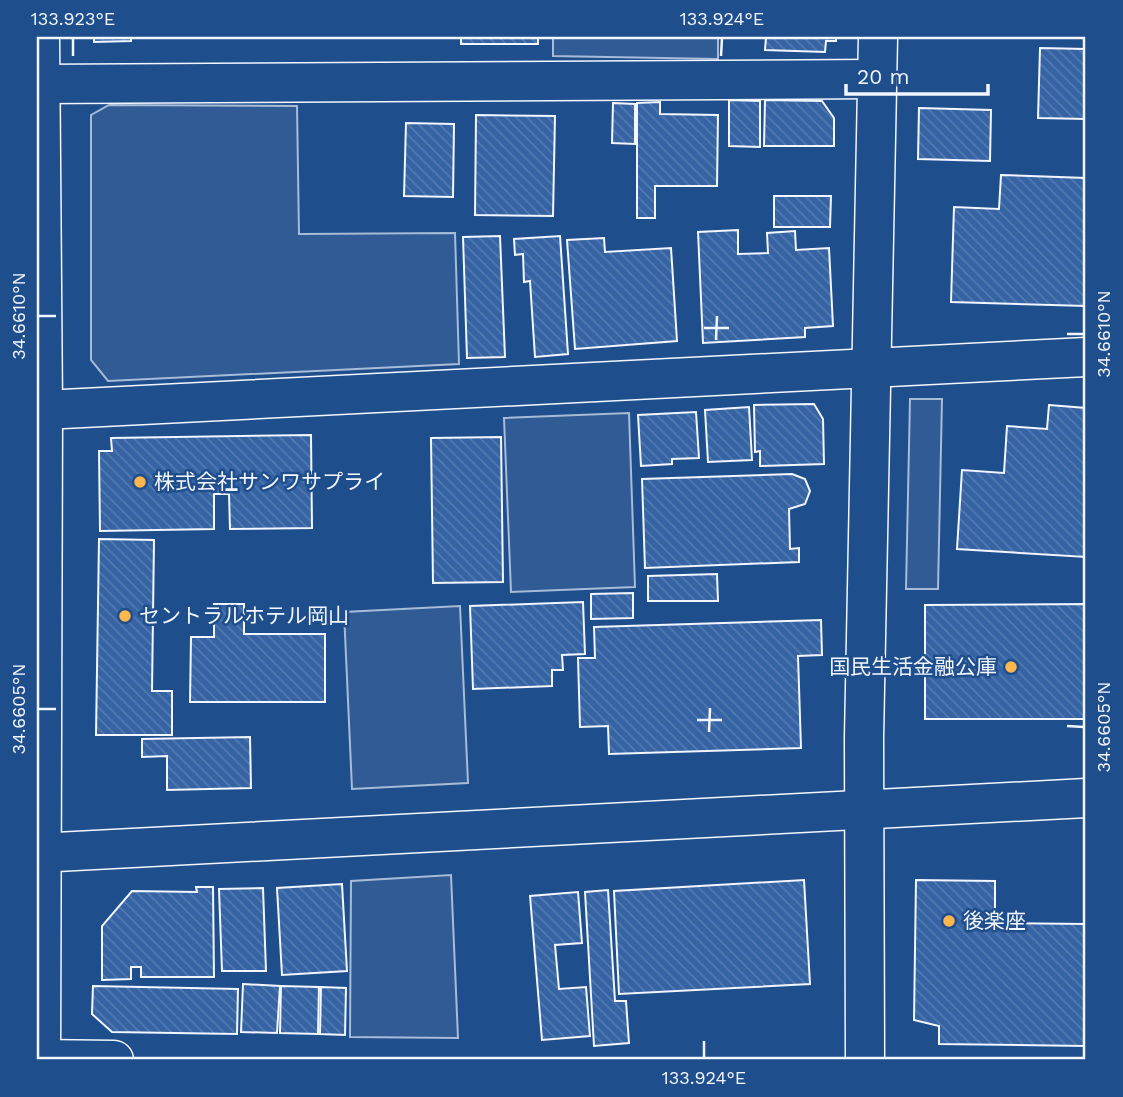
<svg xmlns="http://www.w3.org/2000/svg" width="1123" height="1097" viewBox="0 0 1123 1097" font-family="'Work Sans','Noto Sans JP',sans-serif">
<defs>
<pattern id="building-back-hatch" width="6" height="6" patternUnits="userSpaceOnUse" patternTransform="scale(1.75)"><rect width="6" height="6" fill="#3563a3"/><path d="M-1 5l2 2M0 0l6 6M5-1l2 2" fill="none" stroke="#537ab1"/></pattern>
</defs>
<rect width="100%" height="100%" fill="#1f4e8c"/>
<!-- built -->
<g fill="#305b95" stroke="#a8bbd7" stroke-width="2">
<path d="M553 37H718V59L553 56Z"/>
<path d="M109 105 297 106 299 234 455 233 459 364 108 381 91 360V115Z"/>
<path d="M910 399H942L938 589H906Z"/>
<path d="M629 413 635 587 511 592 504 418Z"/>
<path d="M460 606 468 783 352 789 344 612Z"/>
<path d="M451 875 458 1038 350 1037 351 881Z"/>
</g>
<!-- building -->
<g fill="url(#building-back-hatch)" stroke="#f2f6ff" stroke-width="2">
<path d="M94 37H131V41L94 42Z"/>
<rect x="461" y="37" width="77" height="7"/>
<path d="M766 37H836V41H826L825 52 765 50Z"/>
<path d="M1040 48 1086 49V119L1038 118Z"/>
<path d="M729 100 760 101V147L729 146Z"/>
<path d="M765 100 822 101 834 118V146H764Z"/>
<path d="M660 102V114L718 115 717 186H655V218H637V103Z"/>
<path d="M613 103 635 104V144L612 143Z"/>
<path d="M919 108 991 110 990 161 918 159Z"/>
<path d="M476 115 555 116 553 216 475 215Z"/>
<path d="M406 123 454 124 453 197 404 196Z"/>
<path d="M1001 175 1086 178V306L951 302 954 207 999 209Z"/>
<path d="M774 196H831L830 227H774Z"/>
<path d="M738 230V254L768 253 767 233 795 231 796 250 829 248 833 326 805 328V337L703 343 698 232Z"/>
<path d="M500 236 505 357 467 358 463 237Z"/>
<path d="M560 236 568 354 535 357 530 281 524 282 523 254 515 255 514 239Z"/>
<path d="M604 238 605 252 671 248 677 341 575 349 567 240Z"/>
<path d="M814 404 823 419 824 464 760 466V451L755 452 754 405Z"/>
<path d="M1049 405 1086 408V557L957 549 962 470 1004 473 1007 426 1047 429Z"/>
<path d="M749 407 752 460 708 462 705 410Z"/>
<path d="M696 412 699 458 672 459V464L641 466 638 415Z"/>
<path d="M311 435 312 528 230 529 229 494H214V529L100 531 99 451H112L111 438Z"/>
<path d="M501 437 503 582 433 583 431 438Z"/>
<path d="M792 474 805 479 810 491 805 504 789 509 790 549 799 548V562L645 568 642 479Z"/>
<path d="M99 539 154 540 152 691H172V735H96Z"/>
<path d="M717 574 718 601H648V576Z"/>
<path d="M633 593V618L591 619V594Z"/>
<path d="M583 602 585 654 562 655 563 670H552V686L473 689 470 606Z"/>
<path d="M214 604H244V634H325V702H190L191 637H214Z"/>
<path d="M1086 604V719H925V605Z"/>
<path d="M821 620 822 655 798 656 801 748 609 754 608 726 580 727 578 658H595L594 627Z"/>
<path d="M250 737 251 788 167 790V756L142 757V739Z"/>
<path d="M804 880 810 984 619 994 614 891Z"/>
<path d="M916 880 995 881V923L1086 924V1046L939 1044V1026L914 1020Z"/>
<path d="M342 884 347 971 282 975 277 888Z"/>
<path d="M196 887H213L214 977H141V967H131V979L102 980V926L132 891 197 892Z"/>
<path d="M263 888 266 971H222L219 889Z"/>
<path d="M608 890 615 1001H626L629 1043 594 1046 585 892Z"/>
<path d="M578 892 582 943 555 945 559 989 586 987 590 1036 542 1040 530 896Z"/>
<path d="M243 984 280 986 277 1033 241 1032Z"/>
<path d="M93 986 238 989 237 1034 112 1032 92 1014Z"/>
<path d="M281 986 319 987 318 1034 280 1033Z"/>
<path d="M321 987 346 988 345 1035 320 1034Z"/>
</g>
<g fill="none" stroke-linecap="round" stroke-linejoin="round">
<defs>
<g id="street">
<path d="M40 37 43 410 41 1060"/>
<path d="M40 84 875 79"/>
<path d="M43 410 1086 357"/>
<path d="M37 1059 114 1060"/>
<path d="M865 1060 864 738 878 37"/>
</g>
<path id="secondary" d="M37 853 1086 798"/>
</defs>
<!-- street casing -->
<use href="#street" stroke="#f2f6ff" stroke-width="41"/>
<!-- secondary casing -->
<use href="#secondary" stroke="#f2f6ff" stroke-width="41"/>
<!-- street -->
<use href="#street" stroke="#1f4e8c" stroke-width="38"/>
<!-- secondary -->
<use href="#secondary" stroke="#1f4e8c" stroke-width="38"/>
</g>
<!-- ticks -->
<path fill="none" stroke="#f2f6ff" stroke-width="2.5" d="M73 56V38M721 56 722 38M38 316H56M704 328H729M1067 334H1084M716 340 717 316M38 709H56M697 720H722M1067 726 1084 727M709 732 710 708M704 1058V1041"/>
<!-- markers -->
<g fill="#ffb74d" stroke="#1f4e8c" stroke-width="2.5">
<circle cx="140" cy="482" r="7"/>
<circle cx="125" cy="616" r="7"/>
<circle cx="1011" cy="667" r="7"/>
<circle cx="949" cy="921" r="7"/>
</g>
<g text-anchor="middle" stroke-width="5" stroke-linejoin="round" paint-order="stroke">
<!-- poi labels -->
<g font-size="21" fill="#f2f6ff" stroke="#1f4e8c" text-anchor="start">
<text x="154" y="489">株式会社サンワサプライ</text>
<text x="139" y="623">セントラルホテル岡山</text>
<text x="997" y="674" text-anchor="end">国民生活金融公庫</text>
<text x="963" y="928">後楽座</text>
</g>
</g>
<!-- border -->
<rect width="1123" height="1097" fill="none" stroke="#1f4e8c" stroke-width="77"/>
<!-- scale -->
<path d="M846 84v10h142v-10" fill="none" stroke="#f2f6ff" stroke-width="3.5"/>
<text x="857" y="84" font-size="21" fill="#f2f6ff" stroke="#1f4e8c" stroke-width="5" paint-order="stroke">20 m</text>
<rect x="38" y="38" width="1046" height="1020" fill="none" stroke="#f2f6ff" stroke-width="2.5"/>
<g font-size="18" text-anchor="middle" fill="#f2f6ff">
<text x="73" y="25">133.923°E</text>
<text x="722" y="25">133.924°E</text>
<text transform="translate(19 316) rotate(-90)" y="6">34.6610°N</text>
<text transform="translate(1104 334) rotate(-90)" y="6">34.6610°N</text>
<text transform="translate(19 709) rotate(-90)" y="6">34.6605°N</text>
<text transform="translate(1104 727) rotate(-90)" y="6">34.6605°N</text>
<text x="704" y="1084">133.924°E</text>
</g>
</svg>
